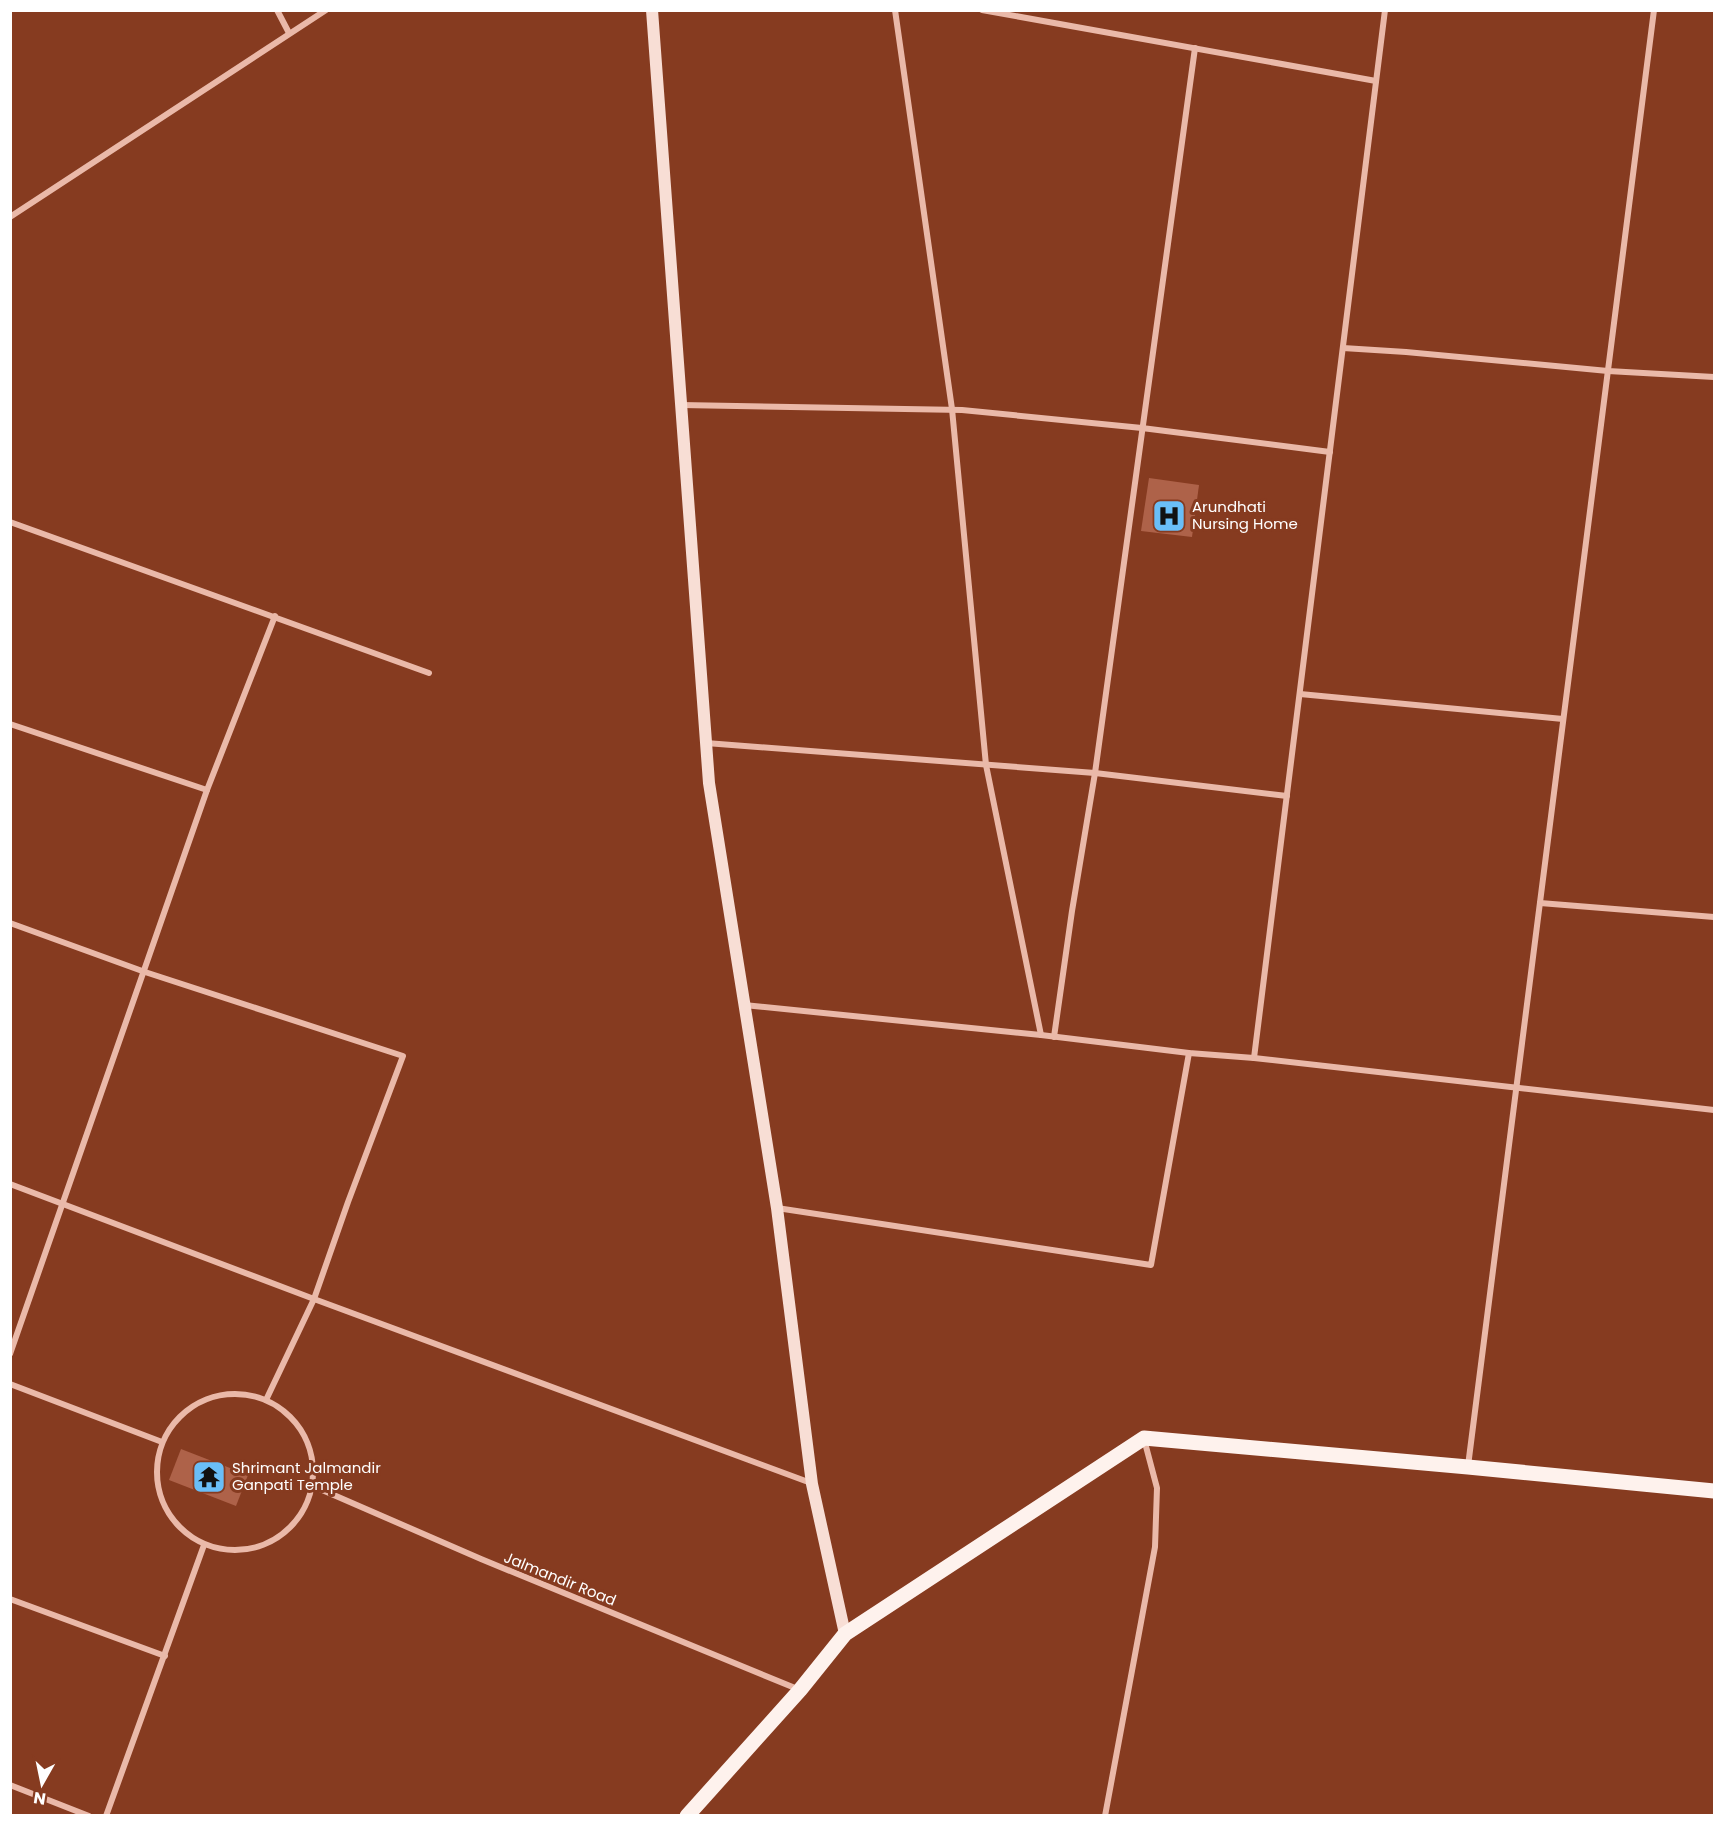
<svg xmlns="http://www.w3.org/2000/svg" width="1725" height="1826" viewBox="0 0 1725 1826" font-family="Poppins,sans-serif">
<rect width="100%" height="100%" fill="#863b20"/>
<!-- building -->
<g fill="#ae6249">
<path d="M1149 478 1199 485 1192 537 1141 531Z"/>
<path d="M181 1449 248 1475 236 1506 169 1480Z"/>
</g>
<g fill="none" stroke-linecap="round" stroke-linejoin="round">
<!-- minor -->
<g stroke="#eab9a9" stroke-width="6">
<path d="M277 10 289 33"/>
<path d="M895 10 952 409 986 765 1041 1035"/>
<path d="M982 10 1376 81"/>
<path d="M10 217 326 10"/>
<path d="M1343 348 1406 352 1608 371 1714 377"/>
<path d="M681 405 962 410 1142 428 1330 452"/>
<path d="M10 522 429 673"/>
<path d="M1300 694 1563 719"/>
<path d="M10 724 207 790"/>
<path d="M706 743 1095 773 1287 796"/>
<path d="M1540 903 1714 917"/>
<path d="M10 923 145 972 403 1056 348 1202 314 1299 266 1400"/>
<path d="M744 1005 1041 1035 1189 1053 1254 1058 1714 1110"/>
<path d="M1054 1037 1072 911 1095 773 1195 48"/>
<path d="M1254 1058 1385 10"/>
<path d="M10 1184 314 1299 811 1483"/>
<path d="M777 1208 1151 1265 1189 1053"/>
<path d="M10 1354 207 790 275 616"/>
<path d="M10 1384 162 1442"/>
<circle cx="235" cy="1472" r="78"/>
<path d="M1468 1466 1654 10"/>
<path d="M313 1486 481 1559 800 1690"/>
<path d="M10 1599 165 1656"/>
<path d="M10 1785 89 1816"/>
<path d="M106 1816 204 1545"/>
<path d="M1105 1816 1155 1547 1157 1488 1144 1439"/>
</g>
<!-- secondary -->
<path stroke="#f8ded5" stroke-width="12" d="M652 10 709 783 777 1208 812 1484 845 1634"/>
<!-- primary -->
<path stroke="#fef2ed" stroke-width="15" d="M687 1816 800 1690 845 1634 1144 1438 1468 1467 1714 1491"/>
</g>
<!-- icons -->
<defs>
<symbol id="hospital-square" viewBox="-11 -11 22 22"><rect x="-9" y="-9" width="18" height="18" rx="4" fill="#6abef7" stroke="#863b20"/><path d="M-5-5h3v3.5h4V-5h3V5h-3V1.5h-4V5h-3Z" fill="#111"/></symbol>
<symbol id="temple-square" viewBox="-11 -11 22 22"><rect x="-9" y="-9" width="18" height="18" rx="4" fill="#6abef7" stroke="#863b20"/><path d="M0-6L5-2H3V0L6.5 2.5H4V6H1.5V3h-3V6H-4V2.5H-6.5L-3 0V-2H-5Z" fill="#111"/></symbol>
</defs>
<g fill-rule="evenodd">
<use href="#hospital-square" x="1150" y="497" width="38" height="38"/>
<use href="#temple-square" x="190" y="1458" width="38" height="38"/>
</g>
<g text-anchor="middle" stroke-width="6" stroke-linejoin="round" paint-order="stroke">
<!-- poi labels -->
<g font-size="15" fill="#fff" stroke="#863b20" text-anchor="start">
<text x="1192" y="512">Arundhati<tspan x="1192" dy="17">Nursing Home</tspan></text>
<text x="232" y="1473">Shrimant Jalmandir<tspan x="232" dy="17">Ganpati Temple</tspan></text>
</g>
<!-- street labels -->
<g font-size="15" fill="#fff" stroke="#863b20">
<text transform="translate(560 1579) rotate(22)" y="5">Jalmandir Road</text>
</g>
</g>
<!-- border -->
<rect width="1725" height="1826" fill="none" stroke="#ffffff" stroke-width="24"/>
<!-- north arrow -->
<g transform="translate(42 1784) rotate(189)" stroke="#863b20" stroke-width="4.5" paint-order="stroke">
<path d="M0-4.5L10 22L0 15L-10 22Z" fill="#ffffff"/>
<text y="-9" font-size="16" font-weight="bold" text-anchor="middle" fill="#ffffff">N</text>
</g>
</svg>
